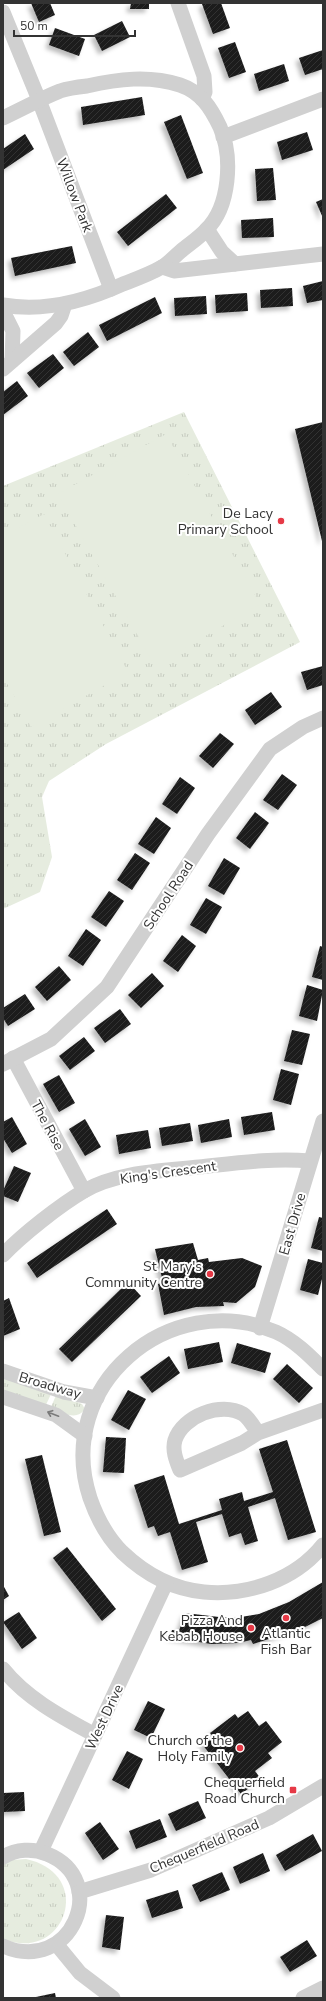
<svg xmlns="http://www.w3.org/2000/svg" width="326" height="2001" viewBox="0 0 326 2001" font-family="'Nunito Sans',sans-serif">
<defs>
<pattern id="grass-tufts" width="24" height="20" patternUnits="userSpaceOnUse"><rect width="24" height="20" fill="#e6ecdf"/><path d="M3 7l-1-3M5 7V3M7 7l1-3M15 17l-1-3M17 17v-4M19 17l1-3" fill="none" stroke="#c6cbc0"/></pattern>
<pattern id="building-hatch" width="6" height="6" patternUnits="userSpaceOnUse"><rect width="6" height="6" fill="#1a1a1a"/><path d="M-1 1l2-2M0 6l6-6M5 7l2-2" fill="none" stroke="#333"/></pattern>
<filter id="shadow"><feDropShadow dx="-3.5" dy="3.5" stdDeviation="2" flood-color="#0004"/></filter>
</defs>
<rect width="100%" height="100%" fill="#fff"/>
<!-- grass -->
<g fill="url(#grass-tufts)">
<path d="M184 412 300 642 106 744 49 781 42 797 52 857 40 892 3 909V486Z"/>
<path d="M3 1377 51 1394 45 1407 3 1392Z"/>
<path d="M57 1393 82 1404 85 1409C76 1422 62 1412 51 1407Z"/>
<path d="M26 1859C96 1874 65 1964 3 1939V1864L12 1860Z"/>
</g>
<!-- pitch -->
<g fill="#e6ecdf">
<path d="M166 434 260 604 155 666 58 494Z"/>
<path d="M44 514 128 672 31 727 3 676V536Z"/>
<path d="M3 853 14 887 3 891Z"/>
</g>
<!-- building -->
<g fill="url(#building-hatch)" filter="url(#shadow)">
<path d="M31 3H50L55 15 39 22Z"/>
<path d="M131 3H149V9H130Z"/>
<path d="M205 3H221L230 28 213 34 202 4Z"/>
<path d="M122 21 130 37 102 51 94 35Z"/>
<path d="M55 28 85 39 79 56 49 45Z"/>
<path d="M235 42 246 72 229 78 218 48Z"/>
<path d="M323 50V69L305 75 299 58Z"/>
<path d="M284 64 289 81 259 91 254 74Z"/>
<path d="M142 97 145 115 83 125 81 107Z"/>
<path d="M181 115 203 173 187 179 164 122Z"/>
<path d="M307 132 313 150 282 160 277 142Z"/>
<path d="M25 134 34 149 3 170V149Z"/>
<path d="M273 168 276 200 257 201 255 169Z"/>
<path d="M166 194 177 208 128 246 117 232Z"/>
<path d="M323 199V218L316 202Z"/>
<path d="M273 218 274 237 242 238 241 220Z"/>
<path d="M72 246 76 263 15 276 11 258Z"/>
<path d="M323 281V300L307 303 303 286Z"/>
<path d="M292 288 293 306 261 308 260 290Z"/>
<path d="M247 293 248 311 216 313 215 295Z"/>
<path d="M206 296 207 314 175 316 174 298Z"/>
<path d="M155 297 162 313 107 341 99 325Z"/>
<path d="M88 332 99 347 74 366 63 352Z"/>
<path d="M53 354 64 368 39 388 27 373Z"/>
<path d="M17 381 28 396 3 415V392Z"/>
<path d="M323 422V541H322L295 429Z"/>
<path d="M323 666V685L307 690 301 672Z"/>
<path d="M271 692 282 707 255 725 245 710Z"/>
<path d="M220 733 234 744 213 768 199 756Z"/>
<path d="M282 774 297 785 278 810 263 800Z"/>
<path d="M180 777 195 788 177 814 162 804Z"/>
<path d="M255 812 269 823 250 849 236 838Z"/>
<path d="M156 817 171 828 154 854 138 844Z"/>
<path d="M135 853 150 863 132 890 117 880Z"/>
<path d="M224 858 240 868 224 895 208 886Z"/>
<path d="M109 891 124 901 106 927 91 917Z"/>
<path d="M206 898 222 907 206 934 190 925Z"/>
<path d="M86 929 101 940 83 966 68 956Z"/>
<path d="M182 935 196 946 178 972 163 961Z"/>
<path d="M320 946 323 947V980L312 977Z"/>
<path d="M59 966 71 980 47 1001 35 987Z"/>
<path d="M152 973 164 986 141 1008 128 995Z"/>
<path d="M307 985 323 990 317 1021 299 1016Z"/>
<path d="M25 994 35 1009 8 1026 3 1018V1008Z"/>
<path d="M120 1009 131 1024 105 1043 94 1028Z"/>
<path d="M292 1030 310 1034 302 1065 284 1061Z"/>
<path d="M84 1037 95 1051 70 1070 59 1056Z"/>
<path d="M281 1069 299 1074 291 1105 273 1100Z"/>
<path d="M59 1075 75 1103 59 1112 43 1084Z"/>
<path d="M272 1112 275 1130 244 1135 241 1117Z"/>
<path d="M12 1117 27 1144 12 1153 3 1138V1122Z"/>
<path d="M85 1119 101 1147 85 1156 69 1129Z"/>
<path d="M229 1119 232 1137 201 1143 198 1125Z"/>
<path d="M190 1123 193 1141 162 1146 159 1128Z"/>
<path d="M148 1130 151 1148 119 1154 116 1135Z"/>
<path d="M14 1166 31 1173 18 1202 3 1196V1191Z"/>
<path d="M107 1209 117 1224 37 1278 27 1263Z"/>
<path d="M319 1217 323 1218V1251L311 1248Z"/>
<path d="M193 1243 198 1260 208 1258 209 1262 242 1258 262 1266 255 1287 236 1303 223 1302 224 1306 196 1307 164 1315 158 1284 163 1282 155 1249Z"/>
<path d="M308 1259 323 1263V1275L318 1295 300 1290Z"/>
<path d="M128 1282 141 1296 72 1362 59 1349Z"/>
<path d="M9 1298 20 1329 3 1336V1301Z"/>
<path d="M219 1342 223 1362 188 1369 184 1349Z"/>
<path d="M237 1343 271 1353 265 1373 231 1363Z"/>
<path d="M169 1356 180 1373 152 1393 140 1377Z"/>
<path d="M287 1364 313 1388 299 1403 273 1379Z"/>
<path d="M128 1390 146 1399 129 1430 111 1420Z"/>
<path d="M106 1437 126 1438 124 1473 103 1472Z"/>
<path d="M287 1440 316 1532 288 1540 275 1498 248 1507 258 1541 245 1545 241 1533 229 1537 222 1514 196 1522 208 1562 182 1570 170 1532 158 1536 154 1526 148 1528 134 1485 164 1475 179 1524 222 1510 219 1499 242 1492 244 1501 273 1492 259 1449Z"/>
<path d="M42 1455 61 1532 44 1536 25 1459Z"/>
<path d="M67 1547 116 1609 102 1621 53 1558Z"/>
<path d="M323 1582V1618L303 1628 253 1644 251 1640 238 1643 211 1644 170 1637 172 1630 179 1631 185 1613 219 1617H241L259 1614 289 1602Z"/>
<path d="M3 1585 9 1596 3 1600Z"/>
<path d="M19 1612 37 1638 22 1649 3 1622Z"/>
<path d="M148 1701 165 1709 151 1738 134 1730Z"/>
<path d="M248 1711 259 1726 266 1721 282 1742 268 1753 272 1758 255 1771 261 1779 241 1794 202 1744 212 1736 210 1733 235 1714 238 1718Z"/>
<path d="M127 1751 143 1759 129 1789 112 1780Z"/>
<path d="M24 1792 25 1811 3 1812V1793Z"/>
<path d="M198 1801 206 1818 176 1831 168 1814Z"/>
<path d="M160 1819 167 1837 136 1849 129 1831Z"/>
<path d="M100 1822 119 1849 103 1860 85 1833Z"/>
<path d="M313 1834 322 1851 285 1871 276 1855Z"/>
<path d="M263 1853 270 1871 240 1884 233 1867Z"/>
<path d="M222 1872 230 1890 200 1902 192 1885Z"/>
<path d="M178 1890 183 1908 152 1918 146 1900Z"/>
<path d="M106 1915 124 1917 120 1950 102 1947Z"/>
<path d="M307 1940 317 1956 290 1972 280 1957Z"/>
<path d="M55 1993 56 1998H36V1997Z"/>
</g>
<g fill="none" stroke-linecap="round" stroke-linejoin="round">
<!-- minor -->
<g stroke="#d0d0d0" stroke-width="15">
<path d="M178 3 204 76 205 92 202 99"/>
<path d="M3 12 39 100 111 289"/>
<path d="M3 118C22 109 40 99 60 91 69 88 78 87 87 86 118 79 149 75 180 85 201 92 211 108 220 127 233 157 230 207 206 230 199 238 189 244 181 251 175 256 169 263 162 267 150 274 136 279 123 284 86 301 44 312 3 305"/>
<path d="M223 137 323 99"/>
<path d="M207 229 222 252 235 264"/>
<path d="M162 267 174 271 323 254"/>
<path d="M3 311 13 331 12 361"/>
<path d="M3 369 56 323 61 316 65 304"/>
<path d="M13 1058 84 1191"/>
<path d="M3 1064 51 1039 107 987 208 834 270 749 303 727 323 718"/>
<path d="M3 1255C22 1235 60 1205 84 1191 117 1172 161 1171 199 1167 237 1163 271 1158 310 1161"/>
<path d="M260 1328 323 1121"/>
<path d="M323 1369C309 1355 294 1340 276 1332 169 1287 53 1386 90 1498 97 1518 107 1537 122 1552 145 1574 172 1589 204 1592 248 1596 295 1580 323 1545"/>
<path d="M3 1371 64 1392 97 1398"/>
<path d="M3 1397 56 1415 85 1436"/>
<path d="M258 1433C254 1427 249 1418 243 1414 221 1401 183 1416 175 1440 172 1450 176 1460 180 1470L242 1443 258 1433 323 1410"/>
<path d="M3 1669C27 1699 62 1717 95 1735"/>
<path d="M41 1851 166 1583"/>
<path d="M3 1857C16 1849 33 1848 47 1854 112 1880 71 1976 3 1946"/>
<path d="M79 1892 151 1870 269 1818 323 1786"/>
<path d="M57 1945 80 1973 113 1998"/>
<path d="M303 1998 323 1988"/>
</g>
</g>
<!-- one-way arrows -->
<defs><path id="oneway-shaft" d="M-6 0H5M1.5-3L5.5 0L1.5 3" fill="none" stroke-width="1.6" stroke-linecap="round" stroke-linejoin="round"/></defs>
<use stroke="#7a7a7a" href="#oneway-shaft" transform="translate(53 1414) rotate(-159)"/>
<!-- markers -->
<g fill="#e63946" stroke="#fff" stroke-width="1.5">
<circle cx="281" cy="521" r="4"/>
<circle cx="210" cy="1274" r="4"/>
<circle cx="286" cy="1618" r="4"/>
<circle cx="251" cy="1628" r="4"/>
<circle cx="240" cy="1748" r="4"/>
<rect x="289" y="1786" width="8" height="8" rx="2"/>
</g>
<g text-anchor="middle" stroke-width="4" stroke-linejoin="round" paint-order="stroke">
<!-- street labels -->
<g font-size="14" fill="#333" stroke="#fff">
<text transform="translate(75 195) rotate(69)" y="5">Willow Park</text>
<text transform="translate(168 895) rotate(-57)" y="5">School Road</text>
<text transform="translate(48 1125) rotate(62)" y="5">The Rise</text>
<text transform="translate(168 1172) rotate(-8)" y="5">King's Crescent</text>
<text transform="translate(292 1224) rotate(-74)" y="5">East Drive</text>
<text transform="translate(50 1385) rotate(16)" y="5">Broadway</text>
<text transform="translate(104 1717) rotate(-65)" y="5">West Drive</text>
<text transform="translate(204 1846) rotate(-23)" y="5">Chequerfield Road</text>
</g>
<!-- poi labels -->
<g font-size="14" fill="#333" stroke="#fff" text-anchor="end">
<text x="273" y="518">De Lacy<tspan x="273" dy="16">Primary School</tspan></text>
<text x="202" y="1271">St Mary's<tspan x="202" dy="16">Community Centre</tspan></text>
<text x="243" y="1625">Pizza And<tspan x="243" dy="16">Kebab House</tspan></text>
<text x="286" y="1638" text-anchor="middle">Atlantic<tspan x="286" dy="16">Fish Bar</tspan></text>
<text x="232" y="1745">Church of the<tspan x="232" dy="16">Holy Family</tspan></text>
<text x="285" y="1787">Chequerfield<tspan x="285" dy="16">Road Church</tspan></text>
</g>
</g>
<!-- border -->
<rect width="326" height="2001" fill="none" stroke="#333333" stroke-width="8"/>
<!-- scale -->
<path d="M14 30v6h121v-6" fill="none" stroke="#333333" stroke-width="2"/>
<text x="20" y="30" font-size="12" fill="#333333" stroke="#ffffff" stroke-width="3" paint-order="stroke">50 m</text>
</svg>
